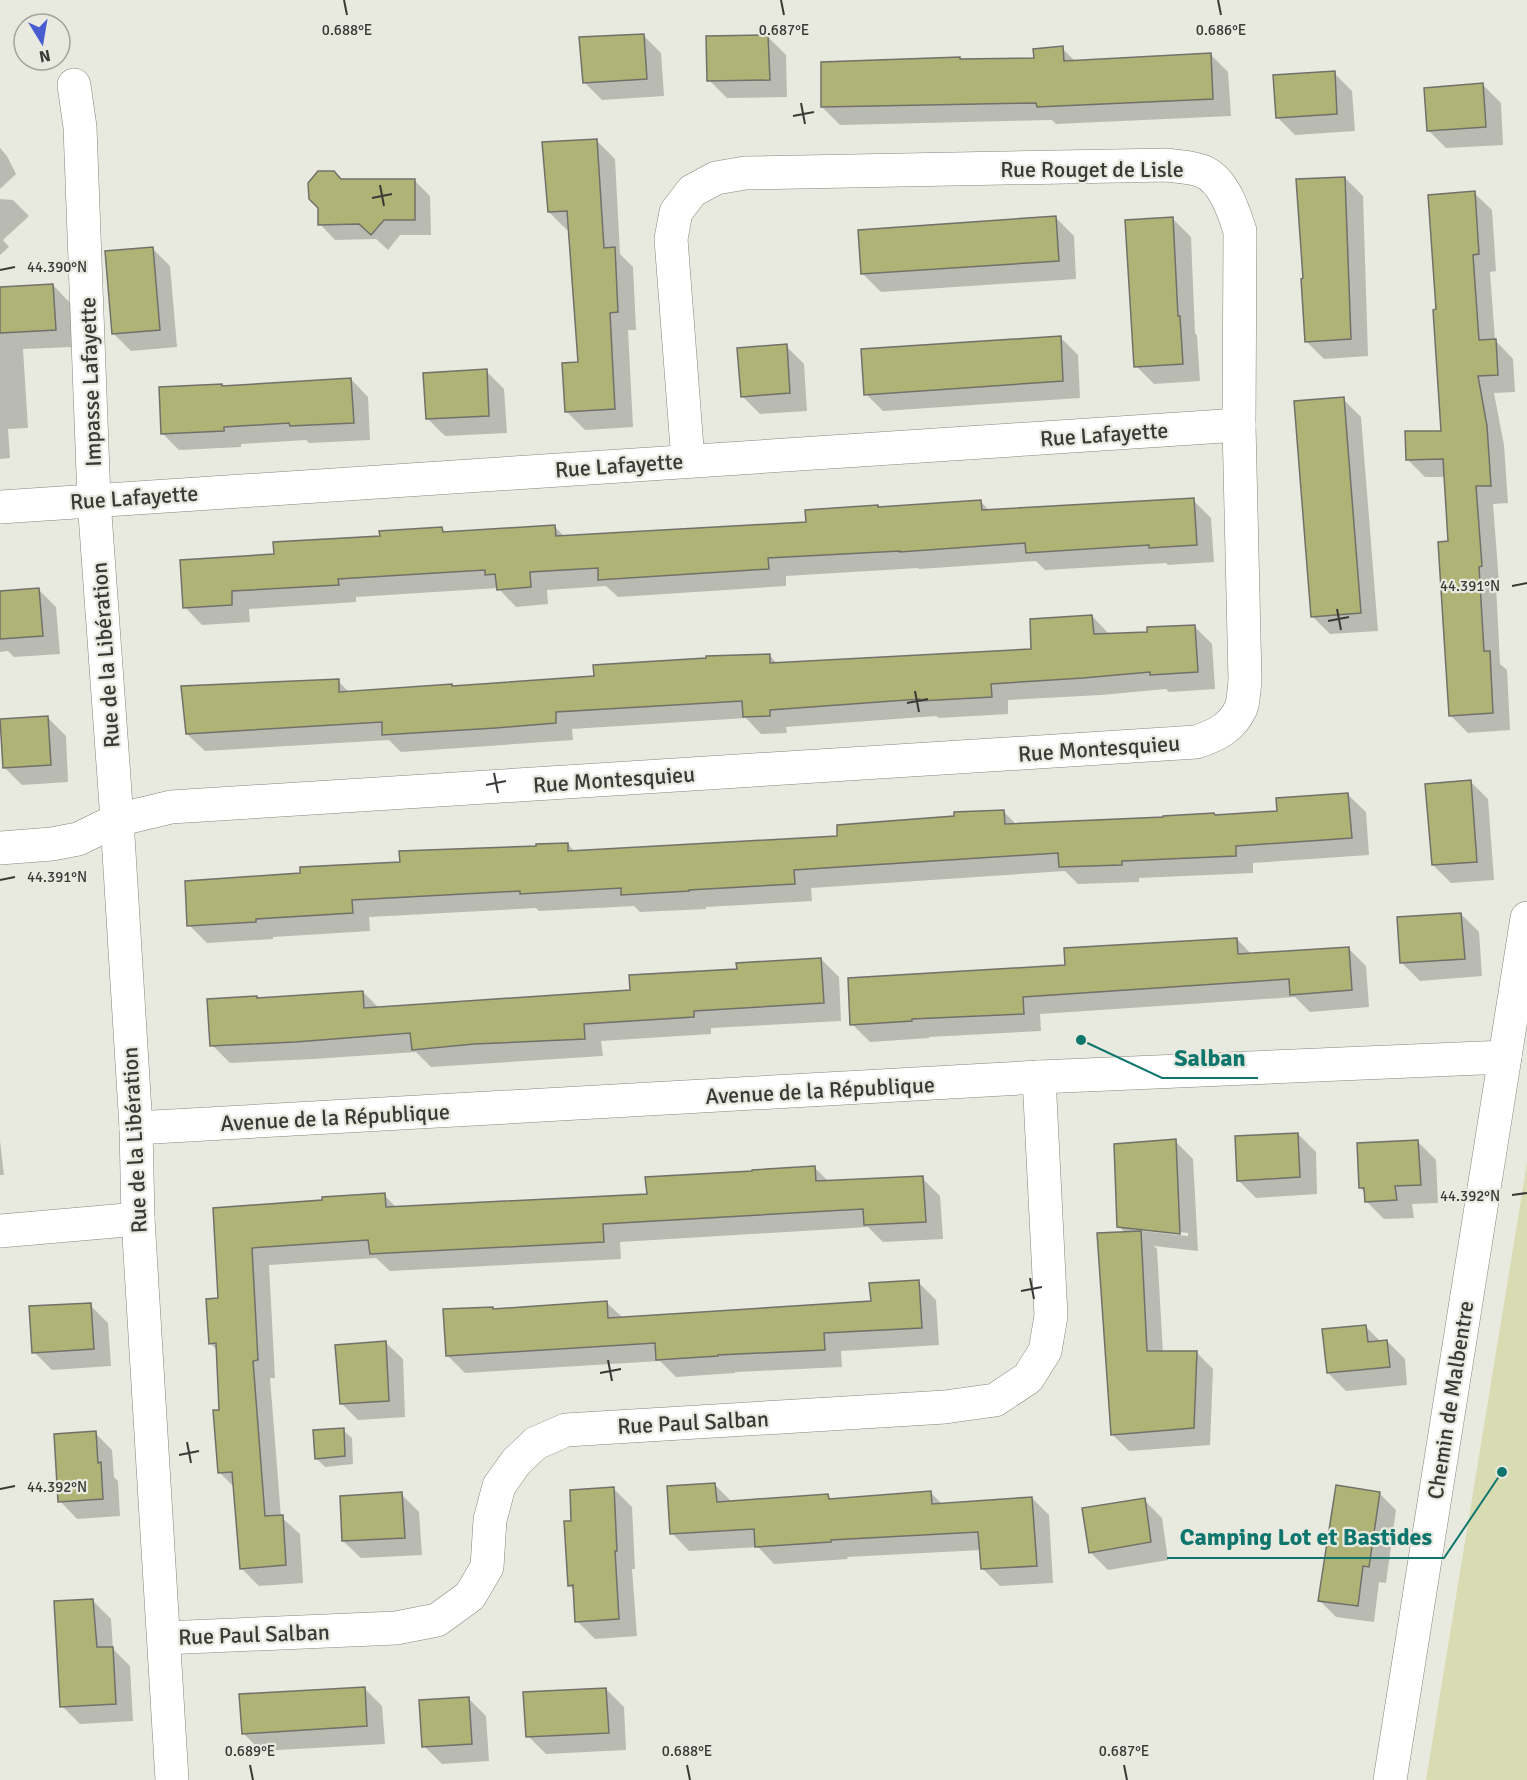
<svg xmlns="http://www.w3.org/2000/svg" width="1527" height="1780" viewBox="0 0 1527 1780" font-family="Signika,sans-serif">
<rect width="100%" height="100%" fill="#e8e9df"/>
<!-- green -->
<path fill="#d9dcb2" d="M1527 1163V1780H1426Z"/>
<!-- shadow -->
<g fill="#0003" fill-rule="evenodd">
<path d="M643 35 661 53 664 96 602 100 584 82Z"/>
<path d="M768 37 786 55 787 97 727 98 709 80Z"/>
<path d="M1062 48 1076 62 1210 54 1228 72 1231 116 1056 124 1052 120 840 125 822 107 959 58 961 60 1035 59Z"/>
<path d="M1334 73 1352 91 1355 131 1295 135 1277 117Z"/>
<path d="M1483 85 1501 103 1503 145 1446 148 1428 130Z"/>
<path d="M597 141 615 159 620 254 633 267 636 330H628L633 427 585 430 567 412 580 363 570 229 567 230 549 212Z"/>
<path d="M0 148 7 156 16 174 0 189Z"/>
<path d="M1345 178 1363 196 1368 356 1324 359 1306 341Z"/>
<path d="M414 180 430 196 431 235H400L388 250 376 239 335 240 320 224 341 181Z"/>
<path d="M1474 193 1492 210 1496 271 1490 272 1495 340 1513 359 1515 392 1494 393 1504 445 1508 503 1493 504 1499 583 1496 584 1500 664 1507 670 1510 730 1468 733 1450 715V542L1446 477H1425L1407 459 1443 433 1437 311Z"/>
<path d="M0 199 13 200 29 216 3 240 9 247 0 255Z"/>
<path d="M1056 218 1074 236 1076 279 881 292 863 274Z"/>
<path d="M1173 219 1191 237 1195 333 1197 336 1200 381 1154 384 1136 366Z"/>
<path d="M152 248 170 266 177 347 131 351 113 333Z"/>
<path d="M53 285 70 303 72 347 23 349 28 428 8 429 10 458 0 459V289Z"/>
<path d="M1061 338 1078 355 1080 398 883 411 866 394Z"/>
<path d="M786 346 804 364 807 411 760 414 742 396Z"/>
<path d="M486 371 504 389 507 433 445 436 427 418Z"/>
<path d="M351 379 368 397 370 440 309 443 306 440 241 444V447L179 450 162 433 222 386 224 388Z"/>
<path d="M1343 399 1361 417 1378 631 1330 634 1312 616Z"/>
<path d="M1193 500 1211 518 1214 562 1168 565 1166 563 1045 570 1036 561 919 569 918 568 786 576V586L618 597 606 586 547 590 548 604 516 607 498 588 356 597V602L249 609 250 622 202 625 185 607 275 556 442 529 447 534 555 527 565 537 808 523 879 508 981 502 990 511Z"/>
<path d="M38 589 56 607 60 654 14 657 8 651 0 652V593Z"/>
<path d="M1092 616 1109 634 1149 633 1194 626 1212 644 1215 689 1169 692 1166 689 1101 695 1008 700V714L939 718 936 716 786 727 787 733 761 734 746 718 572 729 573 740 401 752 389 740 205 751 187 734 338 681 350 693 453 688 595 677 769 655 778 664 1033 651Z"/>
<path d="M48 718 66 736 68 782 22 785 4 767Z"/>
<path d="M1470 781 1488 799 1494 880 1451 883 1433 865Z"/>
<path d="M1348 795 1366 812 1369 855 1253 863V873L1139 878V882L1078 884 1065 871 811 888 812 901 706 907V909L640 912 634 906 539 911 536 908 369 917 370 931 273 937V939L207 943 189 925 302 875 537 848 568 844 575 852 839 837 956 817 1004 812 1017 825 1279 812Z"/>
<path d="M1461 914 1479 932 1482 976 1420 981 1402 963Z"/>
<path d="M1237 939 1252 955 1348 948 1366 966 1369 1007 1310 1012 1295 997 1040 1014 1041 1031 929 1037V1038L870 1042 852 1024Z"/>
<path d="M821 959 839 977 841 1021 711 1028V1034L601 1041 603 1056 431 1067 416 1052 313 1059 230 1063 212 1045 256 997 259 999 363 992 379 1008 632 991 738 970Z"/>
<path d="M1298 1134 1316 1152 1317 1194 1256 1198 1238 1180Z"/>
<path d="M0 1141 4 1175H0Z"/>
<path d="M1175 1141 1193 1159 1198 1251 1154 1246 1157 1249 1163 1353 1196 1352 1213 1369 1210 1445 1129 1451 1112 1434 1126 1233 1118 1226ZM1134 1227 1188 1233V1236L1134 1230Z"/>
<path d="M1418 1142 1436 1160 1438 1203 1412 1204 1414 1218 1384 1219 1366 1201 1365 1193 1360 1187Z"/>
<path d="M815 1168 829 1182 922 1178 940 1196 943 1239 883 1242 868 1227 620 1242 621 1259 390 1271 376 1258 269 1265 275 1378H270L281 1517 300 1534 303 1583 259 1586 241 1568 235 1488 219 1472 220 1411 218 1351 210 1343 220 1300 214 1209 384 1195 397 1208 648 1195Z"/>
<path d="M918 1282 936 1300 939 1345 841 1351 842 1367 735 1372V1373L676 1377 660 1361 465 1373 447 1355 494 1311 607 1303 623 1318 872 1303Z"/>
<path d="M90 1305 108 1323 111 1366 52 1370 34 1352Z"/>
<path d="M1366 1327 1381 1342 1387 1341 1405 1359 1407 1385 1346 1391 1328 1373Z"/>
<path d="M386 1343 403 1359 405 1417 358 1420 342 1404Z"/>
<path d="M343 1430 352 1438 353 1464 325 1467 316 1458Z"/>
<path d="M95 1433 112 1450 114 1477 118 1481 120 1516 77 1519 60 1501Z"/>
<path d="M715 1485 732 1502 828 1496 832 1500 931 1493 943 1505 1032 1498 1049 1515 1053 1583 1000 1586 982 1568 981 1550 847 1557 848 1559 774 1564 758 1547 689 1551 672 1533Z"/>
<path d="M614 1489 632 1507 635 1569H632L637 1636 595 1639 577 1621 575 1591 569 1585 573 1522Z"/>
<path d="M1379 1493 1396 1510 1386 1583 1379 1582 1374 1622 1336 1617 1319 1600Z"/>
<path d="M401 1494 419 1512 422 1555 361 1558 343 1541Z"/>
<path d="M1144 1500 1162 1518 1168 1560 1108 1570 1090 1552Z"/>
<path d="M93 1601 111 1619 113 1649 130 1666 133 1721 80 1724 62 1706Z"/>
<path d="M364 1688 382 1706 385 1744 261 1751 243 1733Z"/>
<path d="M606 1689 624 1707 626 1750 546 1754 528 1736Z"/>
<path d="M468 1698 486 1716 489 1761 442 1764 424 1746Z"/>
</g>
<!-- building -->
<g fill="#b0b376" stroke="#717169" stroke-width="1.5">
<path d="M644 34 647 79 583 83 579 37Z"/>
<path d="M768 35 770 80 707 81 706 36Z"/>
<path d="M1063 46 1064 61 1211 53 1213 99 1037 107 1036 103 821 107V62L960 57V59L1034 58 1033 49Z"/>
<path d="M1335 71 1337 114 1276 118 1273 75Z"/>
<path d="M1483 83 1486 127 1427 131 1424 88Z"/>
<path d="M597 139 604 248 615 247 618 312 610 313 615 409 565 412 562 363 578 362 567 211 548 212 542 142Z"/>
<path d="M318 171H334L341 179H415V220H384L371 235 359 224 318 225V208L309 199 308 183Z"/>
<path d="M1345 177 1351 339 1305 342 1301 279 1303 278 1296 179Z"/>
<path d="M1475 191 1479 254 1473 255 1479 340 1496 339 1498 375 1478 376 1487 426 1491 486H1476L1482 566 1479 567 1484 651H1490L1493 713 1449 716 1438 542 1448 541 1443 459 1406 460 1405 431H1441L1433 310 1436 309 1428 195Z"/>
<path d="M1056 216 1059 261 861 274 858 230Z"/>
<path d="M1173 217 1178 316H1180L1183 364 1134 367 1125 220Z"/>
<path d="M153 247 160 330 112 334 105 251Z"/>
<path d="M53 284 56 330 0 333V287Z"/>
<path d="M1061 336 1063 381 864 395 861 349Z"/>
<path d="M787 344 790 393 741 397 737 348Z"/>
<path d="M487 369 489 416 426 419 423 373Z"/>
<path d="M351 378 354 423 290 426 289 423 224 427V431L161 434 159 387 222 384V386Z"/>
<path d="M1344 397 1361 613 1311 617 1294 401Z"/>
<path d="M1194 498 1197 545 1149 548V545L1026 553 1025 543 900 552V551L768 558 769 569 598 580V568L530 572 531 587 497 590 495 574 485 575V570L338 579 339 585 232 591V605L183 608 180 560 274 554 273 542 380 536 379 531 442 527 443 532 555 525 556 536 806 522 805 510 878 505V507L981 500 982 510Z"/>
<path d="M39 588 43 636 0 639V591Z"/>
<path d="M1092 615 1094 634 1147 632V627L1195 625 1198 672 1150 675V672L1083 678 991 684 992 697 920 701V699L770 710V716L743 717 742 701 556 712V723L496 728 382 735V722L186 734 181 686 339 679V692L452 684V686L594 676 593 665 706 658V656L770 654V663L1031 649 1030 619Z"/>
<path d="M48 716 51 765 3 768 0 719Z"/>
<path d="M1471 780 1477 862 1432 865 1425 784Z"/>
<path d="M1348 793 1352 838 1236 846V856L1122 861V865L1059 867 1058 853 794 870 795 884 689 890V891L621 895V888L520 894V891L352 900 353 913 256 919V922L187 926 185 881 300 873V867L400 862 399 851 536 846V844L568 843V851L837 836V825L954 816V812L1004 810 1005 824 1163 817V816L1214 813 1215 815 1277 811 1276 798Z"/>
<path d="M1461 913 1465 959 1400 963 1397 917Z"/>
<path d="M1237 938 1238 954 1349 947 1352 990 1290 995 1289 979 1023 997 1024 1014 912 1019V1021L850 1025 848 978 1065 965 1064 948Z"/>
<path d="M821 958 824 1003 694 1011V1017L584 1024 585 1039 474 1044 412 1050 410 1033 295 1042 210 1046 207 999 257 996V998L363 991 364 1008 630 990 629 975 737 969 736 963Z"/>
<path d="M1298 1133 1300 1177 1237 1181 1235 1136Z"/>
<path d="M1176 1139 1180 1234 1117 1227 1114 1144Z"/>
<path d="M1418 1140 1421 1185 1395 1186 1397 1200 1365 1202 1364 1188H1359L1357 1143Z"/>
<path d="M815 1166 816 1181 923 1176 926 1222 864 1225 863 1209 603 1224 604 1242 370 1254 368 1240 252 1248 258 1360 253 1361 265 1516 283 1515 286 1565 240 1569 232 1472 218 1473 213 1410H219L216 1343 209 1344 206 1299 218 1298 213 1208 322 1200V1197L385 1193 386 1207 647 1194 645 1177 752 1171V1170Z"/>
<path d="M1141 1231 1147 1351H1197L1194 1428 1111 1435 1097 1233Z"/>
<path d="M919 1280 922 1328 824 1333 825 1350 718 1355V1356L656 1360 655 1343 446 1356 443 1309 493 1307V1309L607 1301 608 1318 871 1301 869 1283Z"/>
<path d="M91 1303 94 1349 32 1353 29 1306Z"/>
<path d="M1366 1325 1368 1342 1387 1340 1390 1367 1327 1373 1322 1329Z"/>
<path d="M386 1341 389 1401 340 1404 335 1345Z"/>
<path d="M344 1428 345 1456 315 1459 313 1430Z"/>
<path d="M96 1431 98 1463 101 1462 103 1499 58 1502 54 1434Z"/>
<path d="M715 1483 717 1502 828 1494 829 1499 931 1491 932 1504 1032 1497 1037 1566 981 1569 978 1532 831 1540V1542L755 1547 754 1529 670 1534 667 1486Z"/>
<path d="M1336 1485 1380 1492 1369 1567 1363 1566 1358 1606 1318 1601Z"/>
<path d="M614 1487 617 1551H615L619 1619 575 1622 573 1585 568 1586 564 1521H571L570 1490Z"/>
<path d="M402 1492 405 1538 342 1541 340 1496Z"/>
<path d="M1145 1498 1151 1542 1089 1553 1082 1508Z"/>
<path d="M93 1599 97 1647H113L116 1704 60 1707 54 1601Z"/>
<path d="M365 1687 367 1726 242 1734 239 1694Z"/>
<path d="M606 1688 609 1733 526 1737 523 1692Z"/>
<path d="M469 1697 472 1744 422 1747 419 1700Z"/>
</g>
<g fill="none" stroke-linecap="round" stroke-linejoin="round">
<defs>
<g id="minor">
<path d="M74 85 80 127 94 500 117 820 136 1128 138 1219 172 1780"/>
<path d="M0 507 1239 425"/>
<path d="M0 848 52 844 78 839 117 820 171 807 1196 742C1215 736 1232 728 1241 708 1244 700 1244 688 1245 680L1239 425 1240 231C1233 210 1224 180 1202 171 1192 167 1179 167 1168 165L745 173 716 178 692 191 676 212 671 239 688 461"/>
<path d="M136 1128 1039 1077 1505 1057"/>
<path d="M0 1231 138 1219"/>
<path d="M164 1638 396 1628 437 1620 470 1596 487 1567 490 1520 499 1486 516 1462 536 1443 566 1430 945 1407 995 1400 1028 1378 1045 1351 1051 1316 1039 1077"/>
<path d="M1390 1780 1527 918"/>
</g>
</defs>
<!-- minor casing -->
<use href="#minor" stroke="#85867d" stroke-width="34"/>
<!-- minor -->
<use href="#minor" stroke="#fff" stroke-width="33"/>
</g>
<!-- ticks -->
<path fill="none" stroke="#393a36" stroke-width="2" d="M344 0 347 15M781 0 784 15M1218 0 1221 15M801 103 805 124M793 116 814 112M380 185 384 206M372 198 392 194M0 270 15 267M1512 586 1527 583M1337 609 1341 630M1328 621 1349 617M915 691 919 712M907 703 928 699M494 773 498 793M486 785 506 781M0 880 15 877M1512 1195 1527 1193M1030 1278 1034 1299M1021 1291 1042 1287M608 1360 612 1381M600 1373 621 1369M187 1442 191 1463M179 1455 199 1451M0 1489 15 1486M250 1765 253 1780M687 1765 690 1780M1124 1765 1127 1780"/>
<g text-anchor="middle" stroke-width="4.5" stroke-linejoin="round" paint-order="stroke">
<!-- street labels -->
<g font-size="22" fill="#393a36" stroke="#e8e9df">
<text x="1092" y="177">Rue Rouget de Lisle</text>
<text transform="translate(90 382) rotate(-92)" y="8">Impasse Lafayette</text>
<text transform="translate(1104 434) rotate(-4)" y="8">Rue Lafayette</text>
<text transform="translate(619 465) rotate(-4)" y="8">Rue Lafayette</text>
<text transform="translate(134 497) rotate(-4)" y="8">Rue Lafayette</text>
<text transform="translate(105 655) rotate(-94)" y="8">Rue de la Libération</text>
<text transform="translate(1099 748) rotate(-4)" y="8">Rue Montesquieu</text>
<text transform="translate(614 779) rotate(-4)" y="8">Rue Montesquieu</text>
<text transform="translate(820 1090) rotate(-3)" y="8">Avenue de la République</text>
<text transform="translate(335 1117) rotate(-3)" y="8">Avenue de la République</text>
<text transform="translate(134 1140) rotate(-93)" y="8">Rue de la Libération</text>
<text transform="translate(1450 1400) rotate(-81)" y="8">Chemin de Malbentre</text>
<text transform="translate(693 1422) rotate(-3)" y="8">Rue Paul Salban</text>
<text transform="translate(254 1634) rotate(-2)" y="8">Rue Paul Salban</text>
</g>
</g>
<g font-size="15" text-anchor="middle" fill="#393a36" stroke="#e8e9df" stroke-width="4.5" stroke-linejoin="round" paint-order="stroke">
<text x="347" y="35">0.688°E</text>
<text x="784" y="35">0.687°E</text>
<text x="1221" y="35">0.686°E</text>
<text x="57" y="272">44.390°N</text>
<text x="1470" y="591">44.391°N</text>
<text x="57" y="882">44.391°N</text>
<text x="1470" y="1201">44.392°N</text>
<text x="57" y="1492">44.392°N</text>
<text x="250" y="1756">0.689°E</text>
<text x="687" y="1756">0.688°E</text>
<text x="1124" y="1756">0.687°E</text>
</g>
<!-- callouts -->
<path fill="none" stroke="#0f766e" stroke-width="2" d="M1081 1040L1162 1078H1258M1502 1472L1444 1558H1167"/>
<g fill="#0f766e" stroke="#e8e9df" stroke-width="2">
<circle cx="1081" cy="1040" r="6"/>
<circle cx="1502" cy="1472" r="6"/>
</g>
<g font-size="24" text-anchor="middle" font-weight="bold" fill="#0f766e" stroke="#e8e9df" stroke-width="4.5" stroke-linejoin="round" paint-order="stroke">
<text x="1210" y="1066">Salban</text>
<text x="1306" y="1545">Camping Lot et Bastides</text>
</g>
<!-- north arrow -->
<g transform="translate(42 42) rotate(169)"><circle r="28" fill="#e8e9df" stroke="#a2a39b" stroke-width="1.5"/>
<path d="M0-4.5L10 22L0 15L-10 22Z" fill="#485cd1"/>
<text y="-9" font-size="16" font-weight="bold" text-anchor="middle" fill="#393a36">N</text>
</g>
</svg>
